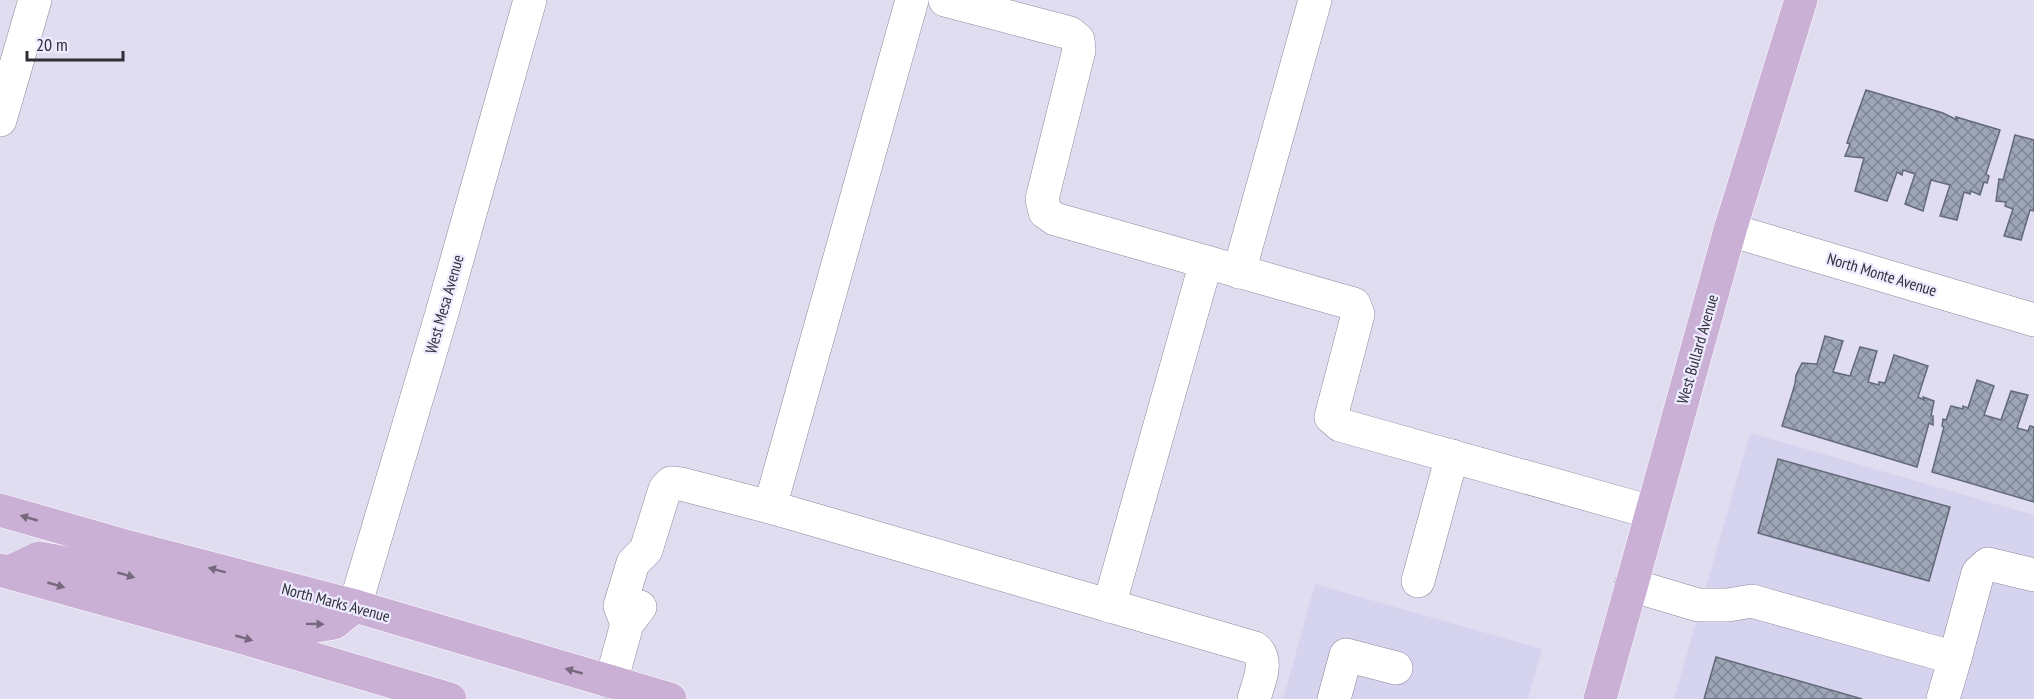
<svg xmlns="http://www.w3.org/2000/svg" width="2034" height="699" viewBox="0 0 2034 699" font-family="'PT Sans Narrow',sans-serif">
<defs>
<pattern id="building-cross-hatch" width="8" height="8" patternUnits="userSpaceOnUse" patternTransform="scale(1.5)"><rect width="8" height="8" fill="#9da5b6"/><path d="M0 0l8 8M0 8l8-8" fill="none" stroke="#808795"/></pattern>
</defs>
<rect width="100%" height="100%" fill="#e0ddf1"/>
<!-- built -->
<g fill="#d6d3ee">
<path d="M1750 433 2034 515V699H1674Z"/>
<path d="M1315 584 1542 649 1528 699H1283Z"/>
</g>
<!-- building -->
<g fill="url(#building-cross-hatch)" stroke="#626a7a" stroke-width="1.5">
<path d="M1866 90 1943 113 1957 120 1956 117 2000 130 1986 174 1989 176 1987 183 1984 182 1980 195 1971 191 1970 194 1964 192 1957 220 1940 216 1950 185 1931 180 1923 211 1905 204 1915 174 1903 170 1902 175 1897 172 1887 201 1855 191 1864 158 1845 156 1850 144 1847 143 1850 134Z"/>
<path d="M2015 135 2034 140V211L2030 210 2021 240 2004 236 2013 209 2005 206 2006 202 1996 201 1999 179 2003 180Z"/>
<path d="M1825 336 1843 341 1833 372 1850 376 1860 347 1877 351 1868 382 1879 385V382L1885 383 1894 355 1928 366 1918 397 1924 400 1923 397 1934 401 1931 416H1933V425L1929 423 1917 467 1782 426 1795 384 1796 375 1802 363 1817 364Z"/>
<path d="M1977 380 1994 386 1984 415 2001 420 2011 391 2028 395 2017 428 2028 431 2030 426 2034 427V502L1932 472 1944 427 1942 426 1943 419 1946 420 1951 406 1963 409V406L1968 408Z"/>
<path d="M1778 459 1950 507 1929 581 1758 533Z"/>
<path d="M1716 657 1862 699H1704Z"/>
</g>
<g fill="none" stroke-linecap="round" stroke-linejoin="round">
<defs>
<g id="minor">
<path d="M912 0 770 507 1255 648C1270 661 1258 683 1254 699"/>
<path d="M945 0 1070 33 1078 40 1079 50 1042 199 1045 212 1055 219 1354 304 1358 314 1331 417 1340 425 1651 512"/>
<path d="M0 120 35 0"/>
<path d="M1730 230 2034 320"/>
<path d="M1239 272 1315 0"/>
<path d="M1418 581 1452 456"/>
<path d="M1631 585 1698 605H1728L1752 601 1955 658 1943 699"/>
<path d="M355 606 442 313 530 0"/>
<path d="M1109 606 1206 262"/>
<path d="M627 624 620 606 633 563 646 550 665 489 671 483 681 484 770 507"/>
<path d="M1955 658 1978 573 1988 564 2034 575"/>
<path d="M611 682 627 624 640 607"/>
<path d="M1334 699 1346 655 1396 668"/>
</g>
<g id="major">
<path d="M0 510 129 547 355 606 670 699"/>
<path d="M0 570 237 636 450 699"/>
<path d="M14 570 39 558 110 571 288 622 316 626 334 623 355 606"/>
<path d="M1600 699 1730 230 1801 0"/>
</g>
</defs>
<!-- minor casing -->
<use href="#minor" stroke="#8a889a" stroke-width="34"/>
<!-- major casing -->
<use href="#major" stroke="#fff" stroke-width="34"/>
<!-- minor -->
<use href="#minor" stroke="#fff" stroke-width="33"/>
<!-- major -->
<use href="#major" stroke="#cbb0d6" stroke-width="33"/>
</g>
<!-- one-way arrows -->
<defs><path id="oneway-solid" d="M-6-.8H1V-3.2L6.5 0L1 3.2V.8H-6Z" transform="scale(1.5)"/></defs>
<g fill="#76697e">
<use href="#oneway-solid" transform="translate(29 518) rotate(-164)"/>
<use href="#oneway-solid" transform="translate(217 570) rotate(-165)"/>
<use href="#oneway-solid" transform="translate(126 575) rotate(16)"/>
<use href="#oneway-solid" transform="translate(56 585) rotate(16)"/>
<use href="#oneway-solid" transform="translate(315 624) rotate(1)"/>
<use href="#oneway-solid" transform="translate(244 638) rotate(16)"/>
<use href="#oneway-solid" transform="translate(574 671) rotate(-164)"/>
</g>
<g text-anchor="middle" stroke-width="4.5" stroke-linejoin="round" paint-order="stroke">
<!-- street labels -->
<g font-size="16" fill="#302f36" stroke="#edebff">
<text transform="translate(1882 274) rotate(17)" y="6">North Monte Avenue</text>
<text transform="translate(444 304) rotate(-74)" y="6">West Mesa Avenue</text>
<text transform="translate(1697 349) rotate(-74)" y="6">West Bullard Avenue</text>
<text transform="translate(336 602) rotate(15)" y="6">North Marks Avenue</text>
</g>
</g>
<!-- scale -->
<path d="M27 51v9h96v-9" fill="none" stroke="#302f36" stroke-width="3"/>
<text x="36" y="51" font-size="18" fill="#302f36" stroke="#edebff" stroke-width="4.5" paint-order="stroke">20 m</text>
</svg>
